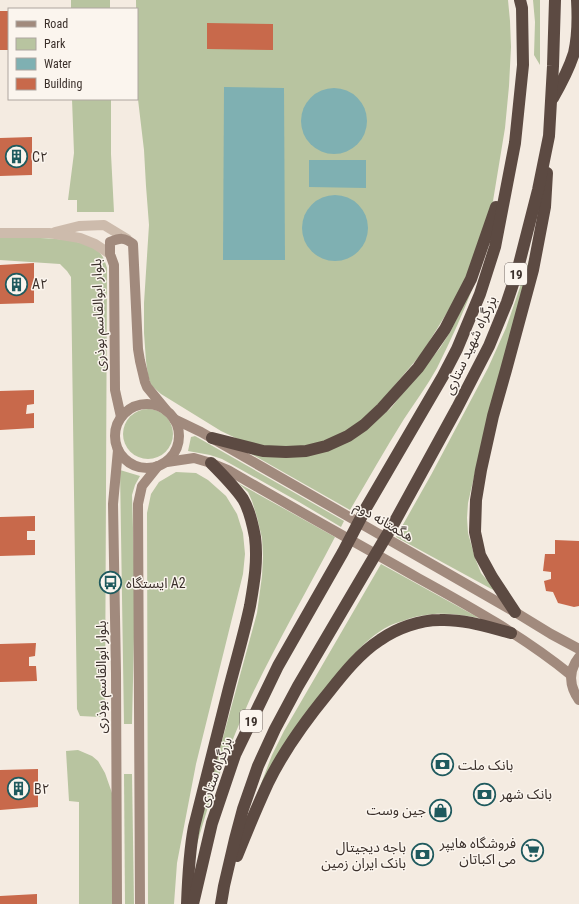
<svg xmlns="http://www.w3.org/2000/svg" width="579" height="904" viewBox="0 0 579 904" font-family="'Roboto Condensed','Noto Sans Arabic',sans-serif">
<rect width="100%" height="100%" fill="#f4ebe1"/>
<!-- green -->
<g fill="#b8c4a0">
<rect x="71" y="0" width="39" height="9"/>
<path d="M136 0H508L510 21 511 47 509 86 505 128 492 207 468 275 453 303 422 353 383 399 361 421 349 430 319 444 277 449 240 440 221 431 161 394 151 385 148 375 146 361 144 333V303L149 225 146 186 144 150 137 91Z"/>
<path d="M533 0H540V65L534 55 535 22Z"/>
<path d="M72 99H111V154L114 212H77V200H68L74 153Z"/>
<path d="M0 238C24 238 82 235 99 252 104 257 105 262 107 268L105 712 100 717 80 716 77 709 71 277 67 271 60 264 0 260Z"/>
<path d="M536 240 481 446 468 503 467 518 468 533 475 558 481 573 497 592 396 537 431 475 488 368 506 328Z"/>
<path d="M475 282C464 311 451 340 437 368 427 386 415 402 404 419 385 449 368 480 350 510L239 447 275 457 368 427 391 408 402 394 440 348 450 332Z"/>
<circle cx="148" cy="434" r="25"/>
<path d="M195 436 344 521 341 527 299 502 222 459 210 455 188 451 191 437Z"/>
<path d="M120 470 140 476 135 485 132 495 135 594 132 724H124Z"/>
<path d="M176 472 196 473 208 480 226 496 237 514 243 533 245 554 243 574 196 764 177 863 174 904H148L147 513 151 494 159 482Z"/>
<path d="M238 483 335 537C307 591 276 644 250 699 227 751 207 804 193 859L199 825 257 613 262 576 263 556 262 538 257 517 252 501 248 492Z"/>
<path d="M381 564 479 618C452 613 429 611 403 621 398 622 393 624 389 626 375 633 364 644 353 655L251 810 272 755 284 731Z"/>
<path d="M78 750 92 756 98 761 105 773 112 793V904H79V802L69 801 66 751Z"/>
<path d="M124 774H132L134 904H125Z"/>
</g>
<!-- water -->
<g fill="#7fb0b2">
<path d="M224 87 284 88 285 260H223Z"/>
<circle cx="334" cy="121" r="33"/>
<path d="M309 160H366V188L309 187Z"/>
<circle cx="335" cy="228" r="33"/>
</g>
<!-- building -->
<g fill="#c8694b">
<rect x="0" y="11" width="9" height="39"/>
<path d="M207 23 273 24V50L207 49Z"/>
<path d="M32 137V175L0 176V138Z"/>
<path d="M34 263V303L0 304V265Z"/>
<path d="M34 390V404L27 405 26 414 34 413V428L0 430V391Z"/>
<path d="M35 516V531H27V540H35V555L0 556V517Z"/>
<path d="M555 540 579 541V606L574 607 558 603 553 592 546 591 544 581 551 579V572L543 571 545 554H555Z"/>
<path d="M36 643 35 656 29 657V666H36L37 681 0 682V644Z"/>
<path d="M38 769V807L0 810V770Z"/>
<path d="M37 894V904H0V896Z"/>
</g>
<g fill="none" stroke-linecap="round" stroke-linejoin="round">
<!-- street -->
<g stroke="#cdbbac" stroke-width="10">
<path d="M55 232 79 226 104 225 127 239"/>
<path d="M0 233H49L80 238 95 244 110 254"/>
</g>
<!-- secondary -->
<g stroke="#a18a7d" stroke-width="10">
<circle cx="147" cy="436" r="32"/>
<path d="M121 417 115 390 114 265 110 254V242C120 238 124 237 133 244L138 349 140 361 145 382 147 387 166 410"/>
<path d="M174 419 201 432 515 612 551 634 579 649"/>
<path d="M167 462 194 458 211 463 228 470C291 507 355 542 418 578 471 607 524 637 571 675"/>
<path d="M579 657C568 671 569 686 579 700"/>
<path d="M117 904 116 673 113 504 118 450"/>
<path d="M140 904 138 504 142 486 158 466"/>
</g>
<!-- highway -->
<g stroke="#5c4a42" stroke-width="12">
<path d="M553 98C561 84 569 69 574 53 578 36 578 17 577 0"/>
<path d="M212 438 263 451 286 452 306 451 326 446 348 436 364 425 382 408 418 368 445 329 471 279 496 207"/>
<path d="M515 612 492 577 480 555 475 532 476 500 481 470 493 416 506 370 533 270 545 207 547 173"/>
<path d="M237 856C247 831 257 807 268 783 284 750 306 720 329 692 344 673 360 653 380 640 397 628 420 620 440 620 464 619 488 627 511 633"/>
<path d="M187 904C188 877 189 853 194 827 206 781 217 734 229 688 236 661 244 634 250 606 254 583 258 561 255 537 253 526 249 509 243 499 234 486 222 474 211 463"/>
<path d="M193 904 212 823 235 755 278 666 343 552 366 508 443 376 457 349 480 294 495 247 515 143 523 65 522 8 520 0"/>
<path d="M221 904 224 886 235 839 243 809 258 766 275 729 298 686 394 523 457 408 489 346 507 302 517 272 538 190 549 136 553 66 555 0"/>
</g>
</g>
<!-- icons -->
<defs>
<symbol id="building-ring" viewBox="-11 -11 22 22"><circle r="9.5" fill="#fbf5ee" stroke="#1f5a5e" stroke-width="1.5"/><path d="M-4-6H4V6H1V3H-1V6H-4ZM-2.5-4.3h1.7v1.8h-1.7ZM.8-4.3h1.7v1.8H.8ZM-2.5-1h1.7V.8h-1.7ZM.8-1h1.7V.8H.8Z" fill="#1f5a5e"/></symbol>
<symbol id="bus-ring" viewBox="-11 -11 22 22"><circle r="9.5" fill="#fbf5ee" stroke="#1f5a5e" stroke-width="1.5"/><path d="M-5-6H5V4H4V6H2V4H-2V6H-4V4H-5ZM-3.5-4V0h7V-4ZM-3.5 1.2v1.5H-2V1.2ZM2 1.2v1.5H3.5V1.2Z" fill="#1f5a5e"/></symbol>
<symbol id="bank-ring" viewBox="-11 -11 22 22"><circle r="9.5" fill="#fbf5ee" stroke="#1f5a5e" stroke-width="1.5"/><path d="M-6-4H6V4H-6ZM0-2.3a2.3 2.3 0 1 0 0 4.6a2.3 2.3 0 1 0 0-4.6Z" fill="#1f5a5e"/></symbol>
<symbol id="shop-ring" viewBox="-11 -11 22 22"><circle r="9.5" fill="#fbf5ee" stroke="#1f5a5e" stroke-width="1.5"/><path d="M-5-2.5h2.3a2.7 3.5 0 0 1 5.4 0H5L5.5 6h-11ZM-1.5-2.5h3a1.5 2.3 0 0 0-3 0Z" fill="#1f5a5e"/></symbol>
<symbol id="supermarket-ring" viewBox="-11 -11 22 22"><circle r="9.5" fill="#fbf5ee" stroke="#1f5a5e" stroke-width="1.5"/><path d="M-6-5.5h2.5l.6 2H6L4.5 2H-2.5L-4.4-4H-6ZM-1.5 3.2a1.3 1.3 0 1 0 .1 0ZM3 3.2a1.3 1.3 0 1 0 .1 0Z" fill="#1f5a5e"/></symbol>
</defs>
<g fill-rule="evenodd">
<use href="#building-ring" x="4" y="144" width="25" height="25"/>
<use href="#building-ring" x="4" y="272" width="25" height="25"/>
<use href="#bus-ring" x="98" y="570" width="25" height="25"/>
<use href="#bank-ring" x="430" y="752" width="25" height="25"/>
<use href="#building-ring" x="6" y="776" width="25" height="25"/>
<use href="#bank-ring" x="472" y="782" width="25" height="25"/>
<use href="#shop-ring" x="428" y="798" width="25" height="25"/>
<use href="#supermarket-ring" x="520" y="838" width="25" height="25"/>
<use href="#bank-ring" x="410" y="842" width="25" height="25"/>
</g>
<g text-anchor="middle" stroke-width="3" stroke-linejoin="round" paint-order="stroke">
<!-- shield labels -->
<g fill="#fbf5ee" stroke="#756b66" stroke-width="1">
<rect x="505" y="263" width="22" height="22" rx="3"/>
<rect x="240" y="710" width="22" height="22" rx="3"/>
</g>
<g font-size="13" font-weight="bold" fill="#3b302b">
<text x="516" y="279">19</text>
<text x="251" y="726">19</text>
</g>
<!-- poi labels -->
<g font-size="14" fill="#3b302b" stroke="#fbf5ee" text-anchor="start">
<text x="32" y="162">C۲</text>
<text x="32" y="289">A۲</text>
<text x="126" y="588">ایستگاه A2</text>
<text x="458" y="770">بانک ملت</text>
<text x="34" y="794">B۲</text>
<text x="500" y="799">بانک شهر</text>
<text x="426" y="815" text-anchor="end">جین وست</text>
<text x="516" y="848" text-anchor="end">فروشگاه هایپر<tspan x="516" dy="16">می اکباتان</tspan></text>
<text x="406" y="852" text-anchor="end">باجه دیجیتال<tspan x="406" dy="16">بانک ایران زمین</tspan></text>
</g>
<!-- street labels -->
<g font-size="14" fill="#3b302b" stroke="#fbf5ee">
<text transform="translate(98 315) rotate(-92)" y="5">بلوار ابوالقاسم بوذری</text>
<text transform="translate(470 345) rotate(-65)" y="5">بزرگراه شهید ستاری</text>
<text transform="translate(384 521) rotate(30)" y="5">هگمتانه دوم</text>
<text transform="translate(101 677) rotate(-90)" y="5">بلوار ابوالقاسم بوذری</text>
<text transform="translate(215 772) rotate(-70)" y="5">بزرگراه ستاری</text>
</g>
</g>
<!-- legend -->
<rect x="8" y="8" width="130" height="92" fill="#fbf5ee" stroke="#aea6a0"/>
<rect x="16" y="21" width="20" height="6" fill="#a18a7d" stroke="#aea6a0"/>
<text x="44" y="28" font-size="12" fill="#3b302b">Road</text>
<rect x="16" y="38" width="20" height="12" fill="#b8c4a0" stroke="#aea6a0"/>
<text x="44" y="48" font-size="12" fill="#3b302b">Park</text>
<rect x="16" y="58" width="20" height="12" fill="#7fb0b2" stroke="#aea6a0"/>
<text x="44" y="68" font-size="12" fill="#3b302b">Water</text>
<rect x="16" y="78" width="20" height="12" fill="#c8694b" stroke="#aea6a0"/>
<text x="44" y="88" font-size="12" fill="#3b302b">Building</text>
</svg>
